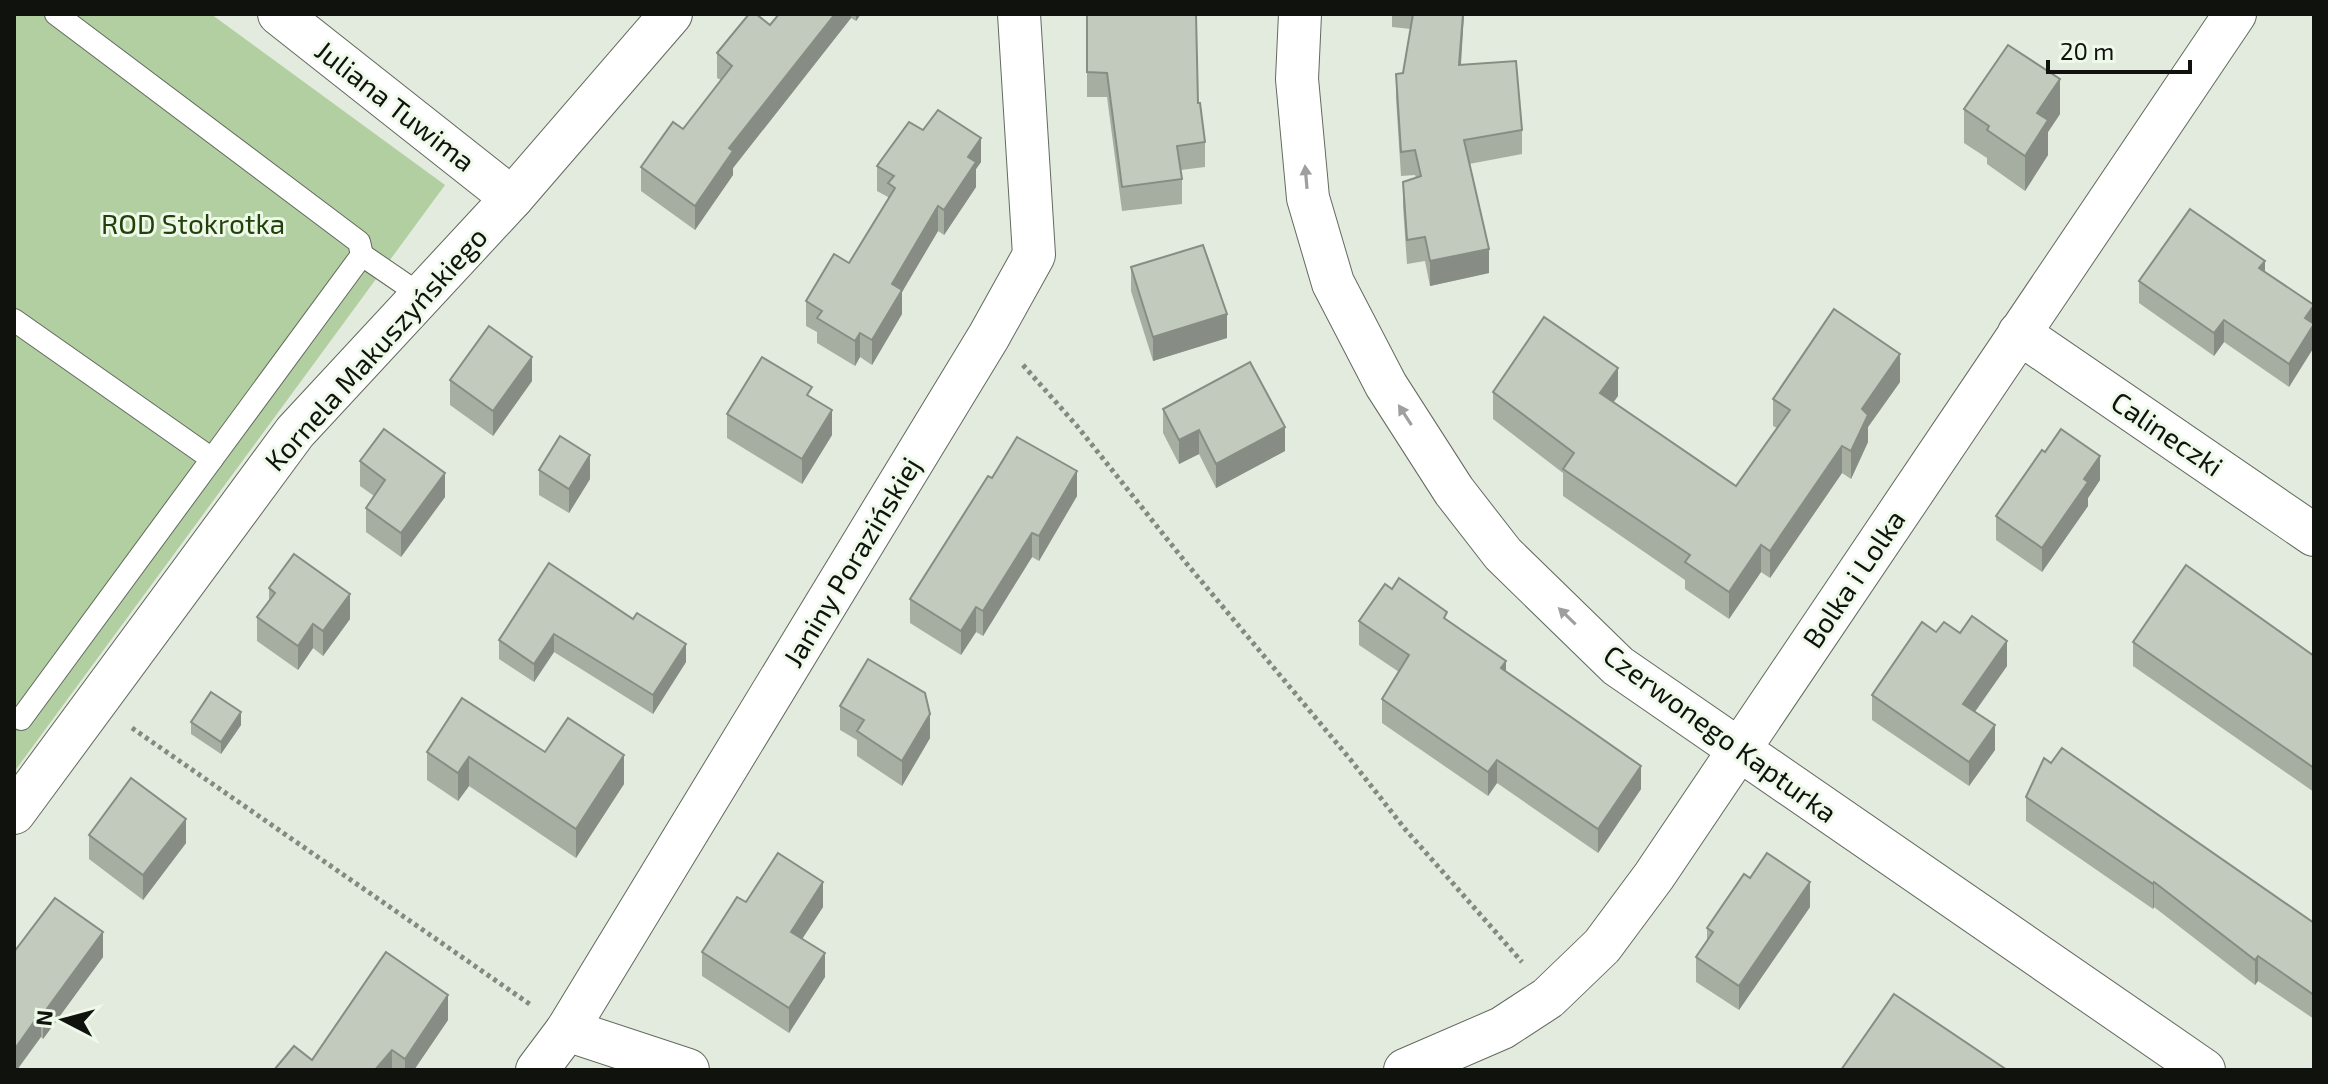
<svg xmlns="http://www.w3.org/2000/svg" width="2328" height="1084" viewBox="0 0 2328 1084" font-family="'Exo 2',sans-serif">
<rect width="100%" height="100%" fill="#e2ebdd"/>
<!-- green -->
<path fill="#b1cfa1" d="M14 14H211L445 185 14 772Z"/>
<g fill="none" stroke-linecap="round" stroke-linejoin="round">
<defs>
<g id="service">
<path d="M56 14 359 242 362 255 212 459"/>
<path d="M362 255 422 296"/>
<path d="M14 320 212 459 21 719"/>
</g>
<g id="minor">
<path d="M279 14 512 198"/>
<path d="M1300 14 1297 79 1308 198 1333 283 1386 385 1454 491 1503 554 1618 666 2204 1070"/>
<path d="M2019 333 2314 535"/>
<path d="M14 813 295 432 512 198 671 14"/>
<path d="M567 1030 688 1070"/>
<path d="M537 1070 567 1030 989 336 1034 255 1019 14"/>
<path d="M1405 1070 1502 1028 1548 998 1602 946 1654 876 2235 14"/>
</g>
</defs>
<!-- service casing -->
<use href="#service" stroke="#626a5e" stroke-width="24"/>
<!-- minor casing -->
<use href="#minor" stroke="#626a5e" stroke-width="44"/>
<!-- path -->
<g stroke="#848a80" stroke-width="5" stroke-dasharray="4 4" stroke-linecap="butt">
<path d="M1023 365 1077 426 1187 564 1350 759 1405 829 1522 962"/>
<path d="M132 728 531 1005"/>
</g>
<!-- service -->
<use href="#service" stroke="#fff" stroke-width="22"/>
<!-- minor -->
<use href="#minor" stroke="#fff" stroke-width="42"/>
</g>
<!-- wall -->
<g fill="#a6aea2">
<path d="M779 14H861L856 21 851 18 733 168V175L695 230 641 191V167L683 129 721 80 717 78V53L770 25Z"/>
<path d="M1087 14 1198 103 1205 142V167L1181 170 1182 179V204L1122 211 1107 97H1087Z"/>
<path d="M1392 14H1464L1461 65 1522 130V154L1469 164 1489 273 1430 286 1425 261 1407 264 1403 206V182L1416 178 1415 175 1401 176 1396 98V74L1403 73 1411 29 1392 27Z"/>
<path d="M1964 109 2060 114 2048 132V155L2025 191 1987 164V158L1964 143Z"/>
<path d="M923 130 981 162 976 169V187L944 235 938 231 902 292V314L872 365 860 357 855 366 817 343V332L806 326V301L849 263 888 199V197L877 191V166Z"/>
<path d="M1131 267 1227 338 1153 361 1131 291Z"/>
<path d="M2265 272 2314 305V347L2289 387 2224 342 2214 356 2139 303V281Z"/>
<path d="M450 380 532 381 493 436 450 405Z"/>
<path d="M1900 382 1868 427V442L1851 479 1842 473 1770 578 1761 572 1729 619 1685 589V580L1563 496V473L1493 419V392L1618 396 1613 402 1736 486 1777 428 1773 426V399Z"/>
<path d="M1163 409 1285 451 1216 488 1199 454 1179 464 1163 433Z"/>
<path d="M727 414 832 435 802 484 727 438Z"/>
<path d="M2045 452 2100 480 2088 498V506L2042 572 1996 540V516Z"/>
<path d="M360 461 445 497 401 557 366 532V508L374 496 360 486Z"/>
<path d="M539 470 590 479 569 513 539 495Z"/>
<path d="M992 478 1077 496 1039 561 1032 557 983 636 976 632 961 655 910 623V599Z"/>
<path d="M269 588 350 619 323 656 313 648 298 670 257 641V617L269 601Z"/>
<path d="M1392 589 1447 620 1641 789 1598 853 1497 783 1488 796 1382 723V699L1399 672 1359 645V621Z"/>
<path d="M633 619 686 662 653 714 554 652 534 682 499 659V640Z"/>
<path d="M1936 632 2007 666 1974 712 1995 750 1969 786 1872 720V695Z"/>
<path d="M2133 642 2314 656V792L2133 666Z"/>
<path d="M840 706 930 738 902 786 857 756V740L840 730Z"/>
<path d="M191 722 241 725 221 754 191 734Z"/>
<path d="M427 752H545L624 784 576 858 469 786 458 801 427 780Z"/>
<path d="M2026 797 2314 923V1019L2258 981 2255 985 2154 907 2153 909 2026 821Z"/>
<path d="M89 835 186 843 143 900 89 859Z"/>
<path d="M1750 878 1810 907 1739 1010 1696 982V957L1707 941V928Z"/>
<path d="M746 902 823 907 802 939 825 977 789 1033 702 976V952Z"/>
<path d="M14 952 103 957 43 1039 41 1037Z"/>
<path d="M448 1020 414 1070H274L312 1060Z"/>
</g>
<!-- shaded-wall -->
<g fill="#878d84">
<path d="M835 14H851V18L733 168V175L695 230V206L729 148Z"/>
<path d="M856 14H861L856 21Z"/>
<path d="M1463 14H1464L1459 89V65Z"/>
<path d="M2060 79V114L2048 132V155L2025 191V156L2037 113Z"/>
<path d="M981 138V162L976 169V187L944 235V210L968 157Z"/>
<path d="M938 206V231L902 292V314L872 365V340L892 284Z"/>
<path d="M1489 249V273L1430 286V261Z"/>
<path d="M2265 261V283L2259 268Z"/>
<path d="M2314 305V347L2289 387V364L2305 318Z"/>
<path d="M1227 314V338L1153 361V337Z"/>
<path d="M2224 320V342L2214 356V333Z"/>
<path d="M860 333V357L855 366V341Z"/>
<path d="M1900 354V382L1868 427V442L1851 479V451L1862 409Z"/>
<path d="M532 357V381L493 436V411Z"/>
<path d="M1618 368V396L1600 421V393Z"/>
<path d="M832 410V435L802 484V459Z"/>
<path d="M1285 427V451L1216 488V464Z"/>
<path d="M1199 430V454L1179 464V440Z"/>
<path d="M1842 446V473L1770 578V551Z"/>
<path d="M590 455V479L569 513V489Z"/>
<path d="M2100 456V480L2088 498V506L2042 572V548L2084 479Z"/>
<path d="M1077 471V496L1039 561V536Z"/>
<path d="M445 473V497L401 557V533Z"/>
<path d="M1032 533V557L983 636V611Z"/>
<path d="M1761 545V572L1729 619V592Z"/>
<path d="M350 594V619L323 656V631Z"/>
<path d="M976 607V632L961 655V631Z"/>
<path d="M313 624V648L298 670V646Z"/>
<path d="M554 634V652L534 682V664Z"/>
<path d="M2007 641V666L1963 729V704Z"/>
<path d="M686 644V662L653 714V695Z"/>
<path d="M1506 661V685L1501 668Z"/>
<path d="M241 712V725L221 754V742Z"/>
<path d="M930 714V738L902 786V761Z"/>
<path d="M1995 725V750L1969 786V762Z"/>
<path d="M624 755V784L576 858V829Z"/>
<path d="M469 757V786L458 801V773Z"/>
<path d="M1497 760V783L1488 796V772Z"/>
<path d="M1641 766V789L1598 853V829Z"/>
<path d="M186 819V843L143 900V875Z"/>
<path d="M823 882V907L791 956V932Z"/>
<path d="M1810 882V907L1739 1010V986Z"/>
<path d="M2154 882V907L2153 909V884Z"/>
<path d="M103 932V957L43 1039V1014Z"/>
<path d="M825 953V977L789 1033V1008Z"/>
<path d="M2258 956V981L2255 985V960Z"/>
<path d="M448 995V1020L414 1070H405V1059Z"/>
<path d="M41 1012V1037L17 1070H14V1050Z"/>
<path d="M392 1050V1070H375Z"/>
</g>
<!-- building -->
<g fill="#c1cabc" stroke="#878d84" stroke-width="2">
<path d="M749 14H756L770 25 779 14H835L729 148 733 151 695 206 641 167 673 122 683 129 732 66 717 53Z"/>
<path d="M1087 14H1196L1198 103H1200L1205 142 1177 146 1182 179 1122 187 1107 73 1087 72Z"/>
<path d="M1413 14H1463L1459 65 1516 61 1522 130 1464 140 1489 249 1430 261 1425 237 1407 240 1403 182 1421 176 1415 150 1401 152 1396 74 1403 73Z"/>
<path d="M2008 45 2060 79 2037 113 2048 120 2025 156 1987 130 1989 126 1964 109Z"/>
<path d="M938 110 981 138 968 157 976 162 944 210 938 206 892 284 902 290 872 340 860 333 855 341 817 318 822 311 806 301 834 254 849 263 895 188 888 183 894 176 877 166 909 122 923 130Z"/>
<path d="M2190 209 2265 261 2259 268 2314 305 2305 318 2314 324 2289 364 2224 320 2214 333 2139 281Z"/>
<path d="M1203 245 1227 314 1153 337 1131 267Z"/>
<path d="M1834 309 1900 354 1862 409 1868 415 1851 451 1842 446 1770 551 1761 545 1729 592 1685 562 1690 555 1563 469 1574 453 1493 392 1544 317 1618 368 1600 393 1736 486 1790 410 1773 399Z"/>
<path d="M489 326 532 357 493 411 450 380Z"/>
<path d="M762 357 812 387 807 395 832 410 802 459 727 414Z"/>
<path d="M1250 362 1285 427 1216 464 1199 430 1179 440 1163 409Z"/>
<path d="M384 429 445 473 401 533 366 508 385 480 360 461Z"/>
<path d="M2061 429 2100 456 2084 479 2088 482 2042 548 1996 516 2042 450 2045 452Z"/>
<path d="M560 436 590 455 569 489 539 470Z"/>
<path d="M1017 437 1077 471 1039 536 1032 533 983 611 976 607 961 631 910 599 988 476 992 478Z"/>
<path d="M294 554 350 594 323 631 313 624 298 646 257 617 275 593 269 588Z"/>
<path d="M549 563 633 619 637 613 686 644 653 695 554 634 534 664 499 640Z"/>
<path d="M2186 565 2314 656V768L2133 642Z"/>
<path d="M1399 578 1447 612 1444 618 1506 661 1501 668 1641 766 1598 829 1497 760 1488 772 1382 699 1409 655 1359 621 1385 584 1392 589Z"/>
<path d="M1972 616 2007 641 1963 704 1995 725 1969 762 1872 695 1922 622 1936 632 1944 622 1960 633Z"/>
<path d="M868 659 925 693 930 714 902 761 857 731 864 720 840 706Z"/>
<path d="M211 692 241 712 221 742 191 722Z"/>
<path d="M462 698 545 752 568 718 624 755 576 829 469 757 458 773 427 752Z"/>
<path d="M2062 748 2314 923V995L2258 956 2255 960 2154 882 2153 884 2026 797 2044 758 2051 763Z"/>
<path d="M131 778 186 819 143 875 89 835Z"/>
<path d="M778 853 823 882 791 932 825 953 789 1008 702 952 737 897 746 902Z"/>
<path d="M1767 853 1810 882 1739 986 1696 957 1713 932 1707 928 1744 874 1750 878Z"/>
<path d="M55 898 103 932 43 1014 41 1012 14 1050V952Z"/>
<path d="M386 952 448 995 405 1059 392 1050 375 1070H274L294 1046 312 1060Z"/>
<path d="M1894 994 2007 1070H1841Z"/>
</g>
<!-- one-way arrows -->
<defs><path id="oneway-solid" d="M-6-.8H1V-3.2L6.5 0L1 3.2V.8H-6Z" transform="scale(2)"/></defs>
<g fill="#9fa09e">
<use href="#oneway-solid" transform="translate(1306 177) rotate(-95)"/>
<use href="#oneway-solid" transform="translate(1405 415) rotate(-123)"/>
<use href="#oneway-solid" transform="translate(1567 616) rotate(-136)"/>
</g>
<g text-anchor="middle" stroke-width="6" stroke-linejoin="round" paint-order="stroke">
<!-- street labels -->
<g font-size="28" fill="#0f120d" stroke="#eff9ea">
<text transform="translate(395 106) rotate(38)" y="10">Juliana Tuwima</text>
<text transform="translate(376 349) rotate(-48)" y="10">Kornela Makuszyńskiego</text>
<text transform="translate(2167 434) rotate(34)" y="10">Calineczki</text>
<text transform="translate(852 562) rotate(-59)" y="10">Janiny Porazińskiej</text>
<text transform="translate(1854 579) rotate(-56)" y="10">Bolka i Lolka</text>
<text transform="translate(1720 734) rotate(36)" y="10">Czerwonego Kapturka</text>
</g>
<!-- park labels -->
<g font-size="28" fill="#22410a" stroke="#eff9ea">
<text x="193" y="234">ROD Stokrotka</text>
</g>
</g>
<!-- border -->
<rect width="2328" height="1084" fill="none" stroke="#0f120d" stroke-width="32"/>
<!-- north arrow -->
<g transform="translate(64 1020) rotate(276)" stroke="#eff9ea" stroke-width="6" paint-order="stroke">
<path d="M0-6L14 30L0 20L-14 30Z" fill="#0f120d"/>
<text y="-12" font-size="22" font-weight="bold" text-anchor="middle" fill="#0f120d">N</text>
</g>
<!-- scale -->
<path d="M2048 60v12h142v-12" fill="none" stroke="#0f120d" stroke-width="4"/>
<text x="2060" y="60" font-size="24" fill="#0f120d" stroke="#eff9ea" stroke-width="6" paint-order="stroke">20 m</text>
</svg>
